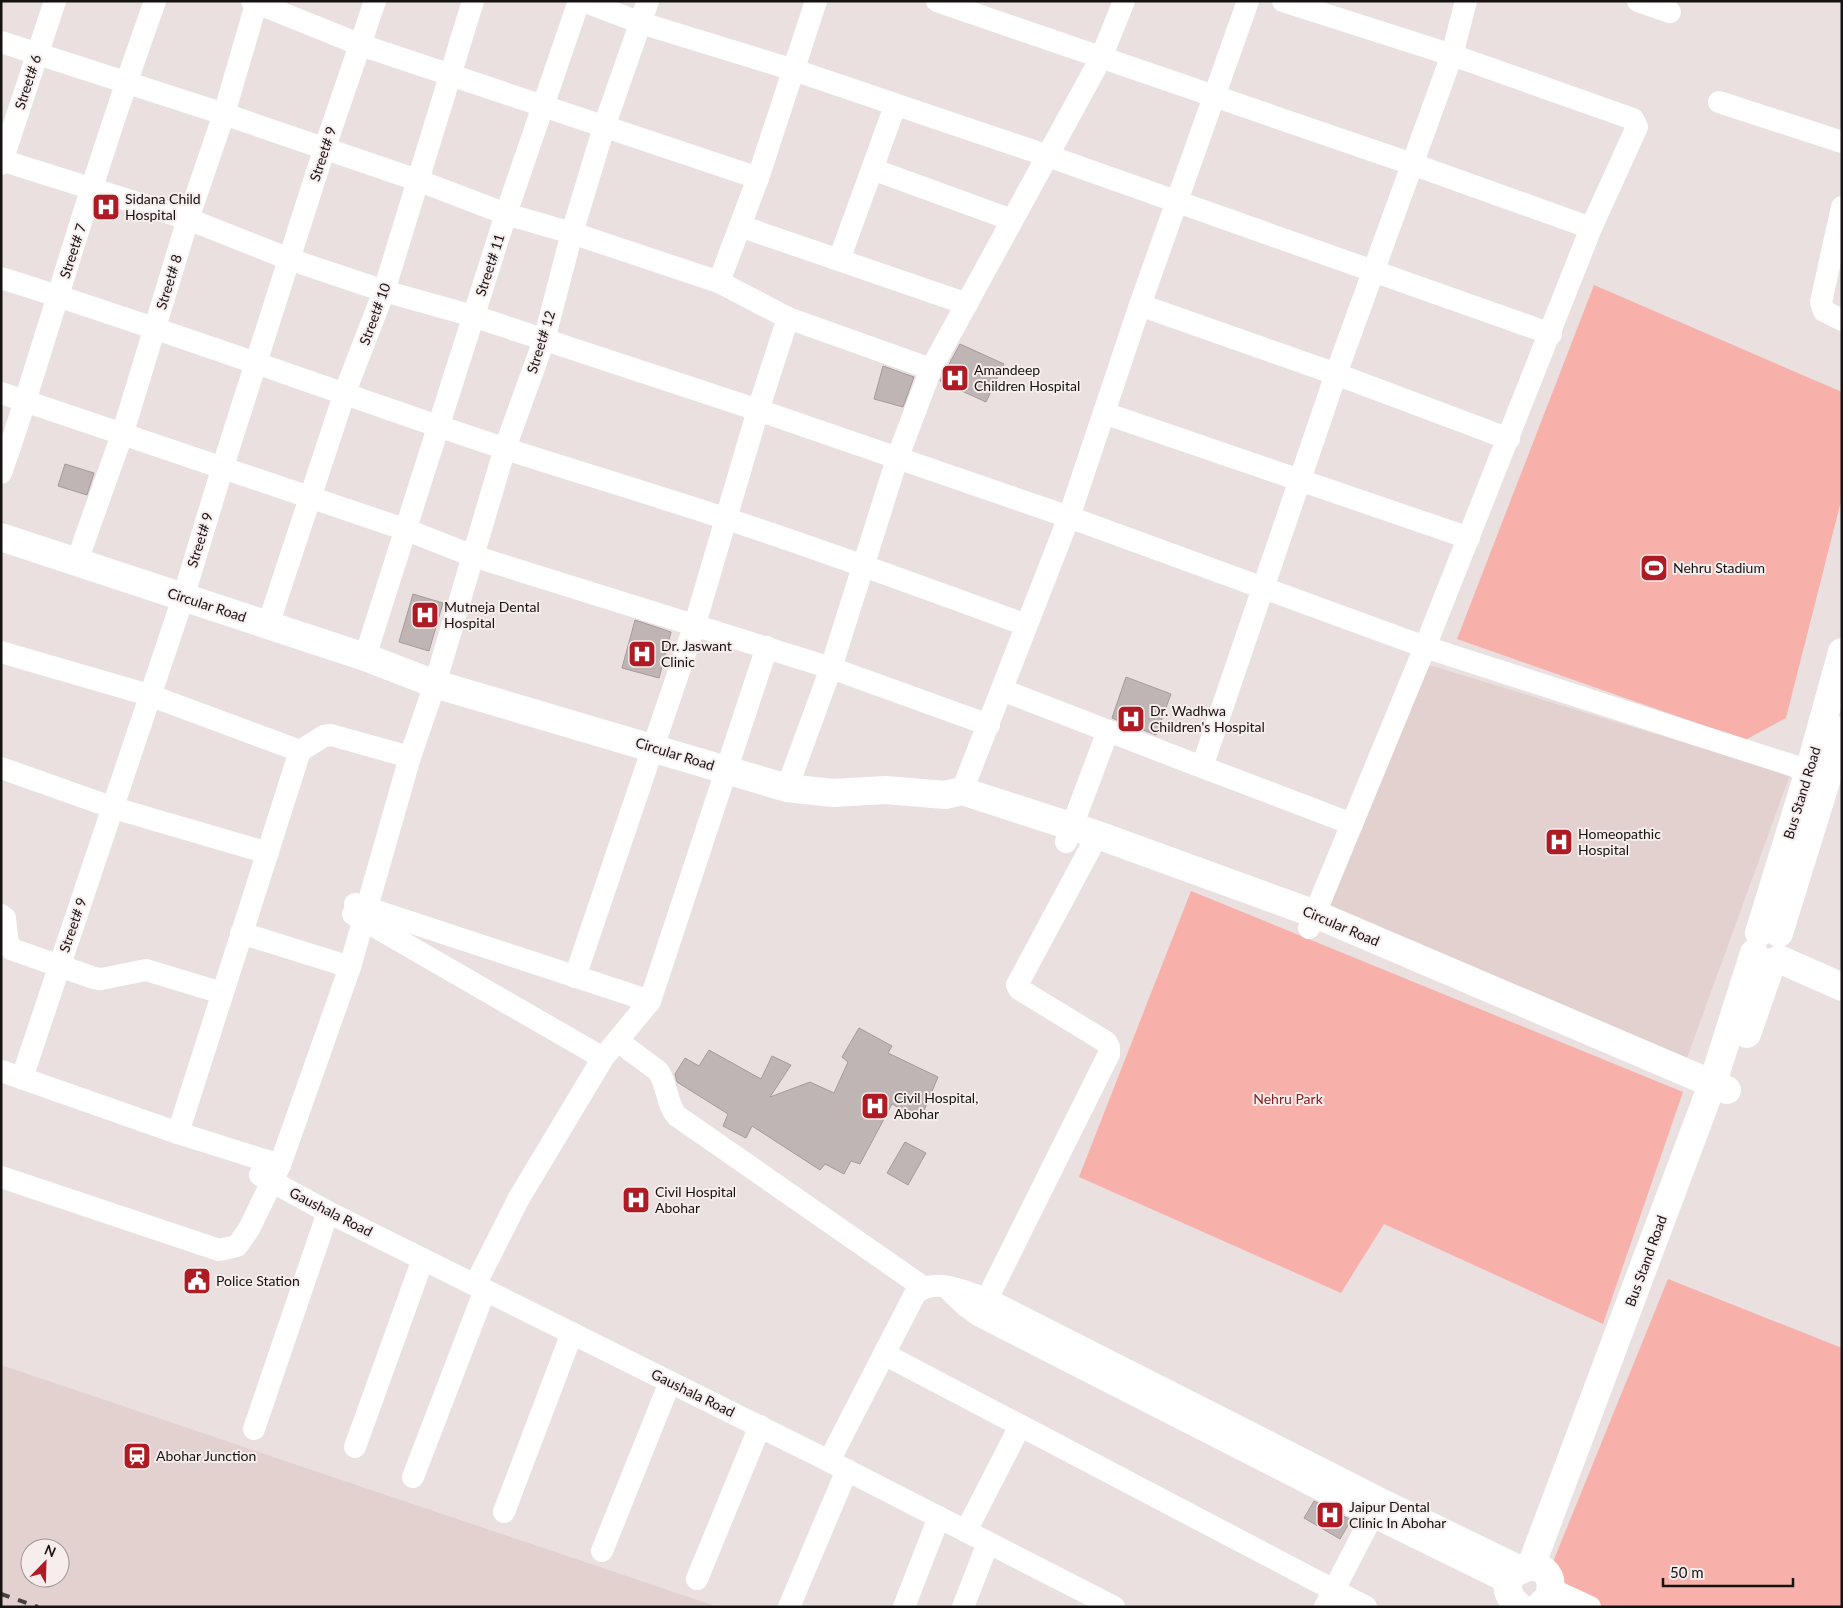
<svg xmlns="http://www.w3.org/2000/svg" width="1843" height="1608" viewBox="0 0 1843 1608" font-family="Lato,sans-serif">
<rect width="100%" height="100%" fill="#e9e0df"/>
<!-- built -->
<g fill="#e3d1cf" fill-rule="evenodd">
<path d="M1429 665 1790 775 1687 1058 1323 910Z"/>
<path d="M1 1365 718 1607H1ZM30 1548H60V1578H30Z"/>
</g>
<!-- green -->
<g fill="#f8b0aa">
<path d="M1594 285 1842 392V497L1786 718 1745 740 1457 639Z"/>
<path d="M1191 891 1683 1092 1603 1324 1384 1224 1341 1293 1079 1177Z"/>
<path d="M1668 1279 1842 1348V1607H1599L1544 1584Z"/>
</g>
<!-- building -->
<g fill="#beb5b4" stroke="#a49c9b">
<path d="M960 344 1004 364 986 402 940 381Z"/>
<path d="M883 366 914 377 903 407 874 399Z"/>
<path d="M65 464 94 473 87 495 58 486Z"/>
<path d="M413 594 443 603 429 651 399 642Z"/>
<path d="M635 620 671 632 659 678 622 668Z"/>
<path d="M1126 677 1171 694 1156 735 1112 718Z"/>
<path d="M859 1028 892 1046 888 1053 938 1077 920 1120 892 1104 860 1164 851 1161 844 1174 825 1164 820 1170 752 1126 746 1138 723 1126 728 1114 677 1082 675 1074 685 1058 699 1066 709 1050 761 1079 772 1056 791 1065 770 1097 810 1082 834 1093 848 1062 842 1057Z"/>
<path d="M905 1142 926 1153 908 1185 887 1173Z"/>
<path d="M1314 1501 1351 1520 1340 1539 1304 1518Z"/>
</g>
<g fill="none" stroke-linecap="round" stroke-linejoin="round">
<!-- minor -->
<g stroke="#fff" stroke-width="22">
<path d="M252 1 361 45 758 178"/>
<path d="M583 1 641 23 794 70 1048 156 1551 334"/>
<path d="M816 1 758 178 719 282 788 318 931 369"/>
<path d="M937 1 1412 164 1591 228"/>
<path d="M1638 1 1670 12"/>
<path d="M1 42 224 114 417 180 506 214 572 233 719 282"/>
<path d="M1719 102 1842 142"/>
<path d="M1 160 188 219 289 259 384 291 473 316 758 410 1069 517 1425 647 1591 228 1637 127 1633 119 1452 55 1283 1"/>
<path d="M1 164 55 1"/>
<path d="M872 169 1012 220"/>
<path d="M1842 207 1821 302 1824 311 1842 320"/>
<path d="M740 226 967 304"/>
<path d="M839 260 895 106"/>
<path d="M1 278C171 331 337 393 506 449 578 472 651 494 724 518 825 551 925 588 1026 625"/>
<path d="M1140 305 1336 374 1509 439"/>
<path d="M1 393 407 530 473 556 831 668 989 725"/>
<path d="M1104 413 1469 538"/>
<path d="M1 473C22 414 39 355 58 296 88 197 120 99 155 1"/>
<path d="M77 561 123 432 188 219 224 114 257 1"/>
<path d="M268 625 345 392 384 291 473 1"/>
<path d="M1 652 149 695 300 751 178 1133"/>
<path d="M365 657 506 214 579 1"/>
<path d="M1002 690 1202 767 1336 374 1452 55 1466 1"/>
<path d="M300 751 324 736 331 735 410 757"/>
<path d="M1202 767 1352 824"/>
<path d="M1 768 114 808 268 853"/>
<path d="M787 788 831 668 897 459 931 369 1101 58 1124 1"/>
<path d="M962 791 1069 517 1140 305 1248 1"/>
<path d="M1066 842 1108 731"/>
<path d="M355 904 650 1001"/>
<path d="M353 914 603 1058"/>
<path d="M1 915 5 918 8 945 11 949 94 978 101 979 146 970 222 993"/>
<path d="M1309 928 1425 647 1825 776"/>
<path d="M241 933 350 967"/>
<path d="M575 977 695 624 758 410 788 318"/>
<path d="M619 1042 658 1071C668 1085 666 1104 677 1116L923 1287"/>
<path d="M1 1071 178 1133 280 1165"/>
<path d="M22 1078 183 598 223 466 324 150 375 1"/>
<path d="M260 1175 328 1212 829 1461 1114 1607"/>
<path d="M1 1177 219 1250 237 1246 249 1229 280 1165 350 967 410 757 435 684 505 448 544 340 572 233 604 127 648 1"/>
<path d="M475 1285 519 1198 603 1058 650 1001 767 647"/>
<path d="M950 1291 966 1306 980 1316 1372 1516 1509 1583"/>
<path d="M987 1299 1109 1054V1047L1106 1042 1019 989 1017 985 1090 849"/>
<path d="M884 1354 1366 1607"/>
<path d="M254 1429 328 1212"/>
<path d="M355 1447 423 1259"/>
<path d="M829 1461 915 1294C934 1276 965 1292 987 1299L1381 1499 1523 1568"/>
<path d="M413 1477 485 1290"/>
<path d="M504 1512 572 1333"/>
<path d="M966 1531 1020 1426"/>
<path d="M602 1551 670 1382"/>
<path d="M697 1579 760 1426"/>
<path d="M1551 1589 1590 1607"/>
<path d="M789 1607 847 1470"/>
<path d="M904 1607 939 1517"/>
<path d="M963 1607 988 1543"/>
<path d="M1325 1607 1379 1503"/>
</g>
<!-- major -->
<g stroke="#fff" stroke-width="28">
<path d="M1 537 365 657 435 684 787 788 833 793 886 790 945 795 962 791 1095 834 1315 914 1727 1090"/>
<path d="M1759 933 1809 771 1842 652"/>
<path d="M1779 933 1842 730"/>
<path d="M1779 959 1842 987"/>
<path d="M1747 1034 1772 962"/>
<path d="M1531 1566 1712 1085 1754 953"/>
<path d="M1520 1607C1477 1572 1563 1543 1549 1597L1539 1607"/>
</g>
<!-- rail -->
<path stroke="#474241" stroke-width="4" stroke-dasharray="9 9" stroke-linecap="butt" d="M1 1594 38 1607"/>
</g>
<!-- icons -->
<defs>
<symbol id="hospital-square" viewBox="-11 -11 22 22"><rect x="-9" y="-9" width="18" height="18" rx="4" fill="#ae1b24" stroke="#f7edec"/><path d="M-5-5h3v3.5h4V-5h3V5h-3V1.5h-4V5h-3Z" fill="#fff"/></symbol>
<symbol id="stadium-square" viewBox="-11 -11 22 22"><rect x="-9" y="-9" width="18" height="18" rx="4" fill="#ae1b24" stroke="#f7edec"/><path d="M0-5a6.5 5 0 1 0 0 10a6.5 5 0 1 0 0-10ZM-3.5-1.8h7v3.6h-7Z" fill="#fff"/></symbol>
<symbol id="civic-square" viewBox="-11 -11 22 22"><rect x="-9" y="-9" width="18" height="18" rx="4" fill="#ae1b24" stroke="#f7edec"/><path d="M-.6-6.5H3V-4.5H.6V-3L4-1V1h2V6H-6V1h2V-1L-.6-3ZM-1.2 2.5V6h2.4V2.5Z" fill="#fff"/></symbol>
<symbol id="station-square" viewBox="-11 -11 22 22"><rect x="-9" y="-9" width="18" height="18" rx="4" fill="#ae1b24" stroke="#f7edec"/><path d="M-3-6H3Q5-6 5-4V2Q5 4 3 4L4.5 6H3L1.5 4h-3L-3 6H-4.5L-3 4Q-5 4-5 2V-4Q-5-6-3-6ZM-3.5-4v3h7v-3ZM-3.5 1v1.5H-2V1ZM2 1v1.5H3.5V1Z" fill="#fff"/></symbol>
</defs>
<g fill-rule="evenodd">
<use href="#hospital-square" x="90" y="191" width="32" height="32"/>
<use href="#hospital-square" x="939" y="362" width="32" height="32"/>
<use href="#stadium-square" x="1638" y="552" width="32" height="32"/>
<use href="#hospital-square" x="409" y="599" width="32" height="32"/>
<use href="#hospital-square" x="626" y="638" width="32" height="32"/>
<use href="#hospital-square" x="1115" y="703" width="32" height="32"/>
<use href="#hospital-square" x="1543" y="826" width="32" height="32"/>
<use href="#hospital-square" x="859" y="1090" width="32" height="32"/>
<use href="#hospital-square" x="620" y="1184" width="32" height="32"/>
<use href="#civic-square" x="181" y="1265" width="32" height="32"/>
<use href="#station-square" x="121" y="1440" width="32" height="32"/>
<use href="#hospital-square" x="1314" y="1499" width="32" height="32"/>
</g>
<g text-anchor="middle" stroke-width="4" stroke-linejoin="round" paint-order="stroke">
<!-- street labels -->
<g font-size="14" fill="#151211" stroke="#f7edec">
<text transform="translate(28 82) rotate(-72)" y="5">Street# 6</text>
<text transform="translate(323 154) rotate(-72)" y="5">Street# 9</text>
<text transform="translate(73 251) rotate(-72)" y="5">Street# 7</text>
<text transform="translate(490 265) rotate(-72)" y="5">Street# 11</text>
<text transform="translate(169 282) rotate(-73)" y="5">Street# 8</text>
<text transform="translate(375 314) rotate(-70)" y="5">Street# 10</text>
<text transform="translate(541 342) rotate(-73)" y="5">Street# 12</text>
<text transform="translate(200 540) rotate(-73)" y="5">Street# 9</text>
<text transform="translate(207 605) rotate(18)" y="5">Circular Road</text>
<text transform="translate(675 754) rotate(17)" y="5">Circular Road</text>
<text transform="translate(1802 793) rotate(-73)" y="5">Bus Stand Road</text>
<text transform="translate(73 925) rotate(-71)" y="5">Street# 9</text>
<text transform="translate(1341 926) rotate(23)" y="5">Circular Road</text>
<text transform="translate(331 1212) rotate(27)" y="5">Gaushala Road</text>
<text transform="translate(1646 1261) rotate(-70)" y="5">Bus Stand Road</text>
<text transform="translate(693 1393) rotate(26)" y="5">Gaushala Road</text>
</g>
<!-- poi labels -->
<g font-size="14" fill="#151211" stroke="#f7edec" text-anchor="start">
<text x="125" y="204">Sidana Child<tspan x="125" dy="16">Hospital</tspan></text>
<text x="974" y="375">Amandeep<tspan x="974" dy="16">Children Hospital</tspan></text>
<text x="1673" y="573">Nehru Stadium</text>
<text x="444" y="612">Mutneja Dental<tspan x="444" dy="16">Hospital</tspan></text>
<text x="661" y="651">Dr. Jaswant<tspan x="661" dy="16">Clinic</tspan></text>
<text x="1150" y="716">Dr. Wadhwa<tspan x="1150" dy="16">Children's Hospital</tspan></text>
<text x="1578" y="839">Homeopathic<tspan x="1578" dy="16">Hospital</tspan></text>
<text x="894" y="1103">Civil Hospital,<tspan x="894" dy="16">Abohar</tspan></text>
<text x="655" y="1197">Civil Hospital<tspan x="655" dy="16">Abohar</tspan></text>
<text x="216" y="1286">Police Station</text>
<text x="156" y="1461">Abohar Junction</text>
<text x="1349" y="1512">Jaipur Dental<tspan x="1349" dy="16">Clinic In Abohar</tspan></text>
</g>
<!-- park labels -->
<g font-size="14" fill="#881f21" stroke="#f7edec">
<text x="1288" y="1104">Nehru Park</text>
</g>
</g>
<!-- border -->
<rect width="1843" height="1608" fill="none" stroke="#151211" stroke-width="5"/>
<!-- north arrow -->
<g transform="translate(45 1563) rotate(23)"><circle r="24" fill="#f7edec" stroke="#9d9594"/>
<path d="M0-4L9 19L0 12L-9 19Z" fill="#ae1b24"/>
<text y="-8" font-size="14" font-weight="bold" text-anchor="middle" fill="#151211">N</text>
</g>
<!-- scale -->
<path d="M1663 1578v8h130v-8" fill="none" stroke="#151211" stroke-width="2.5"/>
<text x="1670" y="1578" font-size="15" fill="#151211" stroke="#f7edec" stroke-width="4" paint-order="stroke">50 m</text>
</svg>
